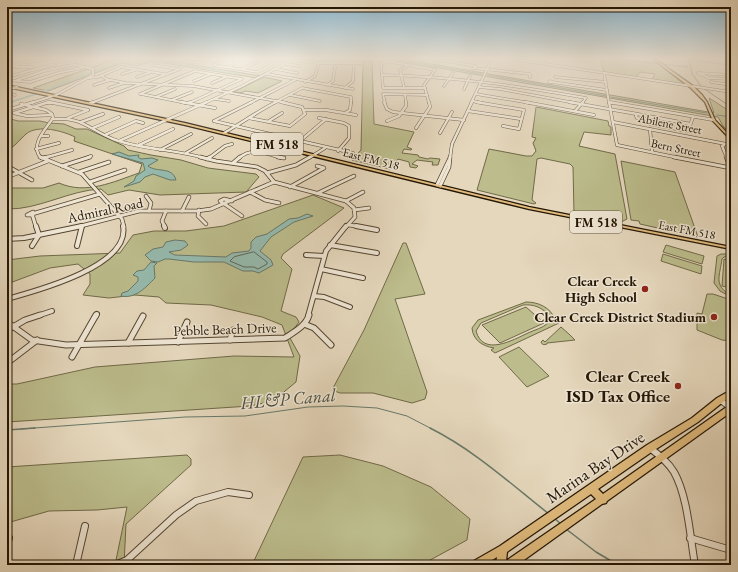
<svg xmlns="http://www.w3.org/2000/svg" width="738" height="572" viewBox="0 0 738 572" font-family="'EB Garamond',serif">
<rect width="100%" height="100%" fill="#e5d7bc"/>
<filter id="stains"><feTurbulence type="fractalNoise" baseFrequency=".005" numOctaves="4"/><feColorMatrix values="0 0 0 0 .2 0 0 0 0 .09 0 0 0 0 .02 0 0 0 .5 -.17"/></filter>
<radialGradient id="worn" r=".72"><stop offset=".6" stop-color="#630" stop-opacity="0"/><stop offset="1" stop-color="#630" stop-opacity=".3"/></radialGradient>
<!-- green -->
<g fill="#bcbc8c" stroke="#706948" fill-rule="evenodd">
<path d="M116 59H155L261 76 257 78 152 61 137 66 122 63 48 91 33 88Z"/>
<path d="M363 59H372L374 124 414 132 407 147 412 149 411 150 404 149 402 153 418 155 419 157 428 159 430 158 440 159 438 165H432L433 162 417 160 412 164 418 166 416 168 410 167 409 162 398 159 390 169 352 160 361 150Z"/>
<path d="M387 59H403L714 113 709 98 731 112V134L723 126 718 117Z"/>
<path d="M600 59H618L658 64 684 84 652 80 655 74 640 72 636 77 604 72Z"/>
<path d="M264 77 282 81 258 93 246 91 240 93 233 92Z"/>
<path d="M536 107 608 121 609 126 611 127V135L584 132 579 146 615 154 627 219 621 222 574 213 573 167 570 164 541 158 537 159 532 200 536 203 534 204 477 190 489 149 526 156H532L536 151 533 143 536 138 532 137Z"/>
<path d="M7 118 18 121H40L49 123 64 124 76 129H87L124 146 128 150 151 155 181 160 208 168 256 174 259 177 246 192 160 195 129 190 108 195 101 189C70 190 38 210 7 209V188H43L59 183C86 195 113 182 139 173L142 164 74 141 75 137C63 131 38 124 26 134 20 139 15 147 7 150Z"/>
<path d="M621 161 675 172 698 237 640 224 639 221 631 220Z"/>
<path d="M313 195 344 208 283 254 281 258 292 269 281 311 296 317 299 322 291 333 290 338 300 356 296 382 273 401 250 406 7 422V384H17L95 367 234 356 294 357 282 325 262 317 211 305 166 303 159 297 135 295 109 298 83 295 90 284V274L78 264 50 268 7 284V260L40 256 120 253 133 235 154 231H186L224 226Z"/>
<path d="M403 243H406L425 294 395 299 427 392 425 399 412 403 373 393H340L332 390 364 330Z"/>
<path d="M666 245 704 256 702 264 663 252Z"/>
<path d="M663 254 702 266 701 274 661 261Z"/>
<path d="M721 254H731V256L724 257 722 259C720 275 713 286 731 295V297L720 291 714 283 717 256Z"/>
<path d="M724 259 731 261V288L722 286Z"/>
<path d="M707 294H713L731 300V341L722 340 697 330V313L702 314Z"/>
<path d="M526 302C538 302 550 307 555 319L554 321 559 323 495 353 491 350 494 348C482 346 473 340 472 328L478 320ZM523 305C533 304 542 307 548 315V323C543 328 534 330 528 333 513 340 483 357 476 331L481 323Z"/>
<path d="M526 307 544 323 500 343 482 325Z"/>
<path d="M561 327 569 334 575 340 547 343V344C544 345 542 345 541 342L543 340 545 342Z"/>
<path d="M519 347 549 376 527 387 499 357Z"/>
<path d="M187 455 191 459V465L126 524 124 565H115L127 507 97 510 49 511 7 523V467Z"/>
<path d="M340 455 383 466 431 487 470 519 467 540 421 565H252L303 457Z"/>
</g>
<!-- water -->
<g fill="#96baae" stroke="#68786a">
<path d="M119 152 129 156 139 155 138 157 141 159 152 158 158 160 148 166C157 173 172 166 176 180H170L153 174 145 177 140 182 124 187 134 181 136 176 145 170 143 163 112 154Z"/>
<path d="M307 214 313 216 294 222 271 237 260 251 271 260 273 265 259 273 253 271H243L224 262H194L169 259H165L158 262 151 261 145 255 153 249 163 247 166 242 175 240 185 241 188 245 181 250 169 252 175 255 226 257 232 253 249 251 251 248V242L256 237 267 234 289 219 298 218Z"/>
<path d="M151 262 157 263 154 266 155 278C146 287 136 299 121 296L122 293 128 291 138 281V277L133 275 137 271 144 270Z"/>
</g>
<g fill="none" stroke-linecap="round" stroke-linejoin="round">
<!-- shore -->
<path stroke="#5c6859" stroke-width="1" d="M254 252 267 262V264L258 269 254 267H244L230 261 234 257Z"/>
<!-- stream-far1 -->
<g stroke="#68786a" stroke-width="1">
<path d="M396 59 482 74"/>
<path d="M625 59 659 63"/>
<path d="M689 59 692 74 701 86"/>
<path d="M690 60 731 65"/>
<path d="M662 64 688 67"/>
<path d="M488 75 606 96"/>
<path d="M703 88 731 107"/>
<path d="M611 97 707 113"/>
<path d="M717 115 731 117"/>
<path d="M21 429 185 417 245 416 308 407 343 406 377 408 407 416 432 429"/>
</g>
<!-- stream -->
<g stroke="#68786a" stroke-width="1.5">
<path d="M430 428C474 450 511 484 549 514"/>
<path d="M7 430 35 428"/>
<path d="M554 518 561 524"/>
<path d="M566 529 596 552 618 565"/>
</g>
<!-- canal-far1 -->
<g stroke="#96baae" stroke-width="1.5">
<path d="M149 59 233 73"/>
<path d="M44 91 127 59"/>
<path d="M8 103 36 94"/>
</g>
<!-- canal -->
<path stroke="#96baae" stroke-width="2" d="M7 103 12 102"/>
<defs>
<g id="minor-far5">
<path d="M176 59 198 63 206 59"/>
<path d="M284 59 319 63H362"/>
<path d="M375 59 435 70 424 85 429 103"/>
<path d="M420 59H426"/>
<path d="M434 59 476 66 473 69"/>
<path d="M512 59 731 92"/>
<path d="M77 62 88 59"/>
<path d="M386 62 381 64 383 88H425"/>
<path d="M18 63 54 59"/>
<path d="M91 64 106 59"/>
<path d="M285 64 300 66"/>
<path d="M153 65 179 69"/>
<path d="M213 65 258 72 282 59"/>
<path d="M214 65 223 59"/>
<path d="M16 67H33"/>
<path d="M228 67 238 62"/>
<path d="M474 68 530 74V77"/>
<path d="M242 69 257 62"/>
<path d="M276 69 297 73"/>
<path d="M7 70 18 64V62L10 59"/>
<path d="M604 73 609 103"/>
<path d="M122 74 135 70"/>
<path d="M267 74 353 89"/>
<path d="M382 75C451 76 518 86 586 98L582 103"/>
<path d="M731 75 698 73 709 78 731 79"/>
<path d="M102 76 106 79 126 83 193 86 287 103"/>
<path d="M7 77 55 64"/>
<path d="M137 77 151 72"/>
<path d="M555 77 606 82"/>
<path d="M89 78 98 77 121 67 164 74"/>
<path d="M7 80 30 82 58 73 86 67"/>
<path d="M17 80 44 71 72 65"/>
<path d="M194 81 211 74"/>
<path d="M550 81 552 82H549Z"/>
<path d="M305 82 315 76 319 63"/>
<path d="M552 82 607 90"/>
<path d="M711 82 731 85"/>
<path d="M212 83 226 77"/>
<path d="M94 85 110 80"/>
<path d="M327 85 333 81 335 67"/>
<path d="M444 86 453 73"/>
<path d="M404 87 400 70 407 66"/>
<path d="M479 87 500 89 575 103"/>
<path d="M109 88 124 83"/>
<path d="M345 88 353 81 354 59"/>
<path d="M464 89 470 76"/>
<path d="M7 90 17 87"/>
<path d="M7 93 15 95"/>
<path d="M140 94 195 71 242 79 189 103"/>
<path d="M141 94 186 103"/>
<path d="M476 94 530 103"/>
<path d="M290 95 320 101"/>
<path d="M405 95 406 103"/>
<path d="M156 97 175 89"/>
<path d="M215 99 229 101"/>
<path d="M172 100 192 92"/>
<path d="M473 101 482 103"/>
<path d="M609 102 612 103"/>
<path d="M31 103 56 95 93 75V69L63 62 57 59"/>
<path d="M47 103H52"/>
<path d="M91 103 180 69"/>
<path d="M205 103 242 86 294 59"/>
<path d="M250 103 295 80"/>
<path d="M274 103 302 88 351 97V103"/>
<path d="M385 103 383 94 427 95"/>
<path d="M471 103 492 59"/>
</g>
<g id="minor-far4">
<path d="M181 102 215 108"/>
<path d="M384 102 387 109 393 112 464 120"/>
<path d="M476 102 524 110 519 129 503 126"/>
<path d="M525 102 594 115"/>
<path d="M569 102 637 114"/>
<path d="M609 102 617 145 679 158"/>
<path d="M609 102 714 120"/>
<path d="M90 103 94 102"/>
<path d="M188 103 191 102"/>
<path d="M21 104 46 110 52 114 53 118C46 129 29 145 41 158"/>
<path d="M7 110 34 102"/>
<path d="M304 110H326L356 115"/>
<path d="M468 111 521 119"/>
<path d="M575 111 583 102"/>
<path d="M345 113 350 110 351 102"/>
<path d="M52 115 27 116 14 113 49 102 88 110"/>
<path d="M68 118 88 110"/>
<path d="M249 118 290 126 305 114 302 107 281 102"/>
<path d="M319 118 344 123 349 126V138L338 151"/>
<path d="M53 119C83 117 88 129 113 139 142 150 174 149 204 158"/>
<path d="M326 119 300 141 353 153"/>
<path d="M214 121 252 102"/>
<path d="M214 121 279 136"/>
<path d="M269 121 282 113"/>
<path d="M387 121 399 116 406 106V102"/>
<path d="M81 122 103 114"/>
<path d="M613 122 731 145"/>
<path d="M690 124 637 114 636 116 637 118 650 124 688 131 693 117"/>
<path d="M93 128 119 117"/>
<path d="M416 128 430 107 429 102"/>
<path d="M650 129 652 152"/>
<path d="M224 133C242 123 258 111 276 102"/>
<path d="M440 133 452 112"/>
<path d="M105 135 136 121 143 123"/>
<path d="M41 136H48"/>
<path d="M119 141 207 102"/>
<path d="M139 145 173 129"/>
<path d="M724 145 722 146 727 158"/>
<path d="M36 149 59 143"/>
<path d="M160 150 191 134"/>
<path d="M186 153 212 138"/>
<path d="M44 158 72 150"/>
<path d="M87 158 91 156"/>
<path d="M209 158 225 146 232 144"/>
<path d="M239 158C252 146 267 154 282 158"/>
<path d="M309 158 325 148"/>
<path d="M450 158 452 144 472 102"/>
</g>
<g id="minor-far3">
<path d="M40 157 82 174 122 219 124 227"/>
<path d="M200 157 216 161 257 167 265 171 274 182 346 201 354 208 355 217 346 227"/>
<path d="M278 157 284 158"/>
<path d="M674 157 731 168"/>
<path d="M726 157 731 169"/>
<path d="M42 158 48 157"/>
<path d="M207 159 210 157"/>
<path d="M233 163 240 157"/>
<path d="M7 166 32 180"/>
<path d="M62 166 90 157"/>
<path d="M79 172 109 162"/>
<path d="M267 173 296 165 310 157"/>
<path d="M7 177 48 161"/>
<path d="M90 182 125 170"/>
<path d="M437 185 449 160"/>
<path d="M440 186 449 167 450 157"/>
<path d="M290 187 324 168 317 166"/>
<path d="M250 192 265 200 279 203"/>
<path d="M318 193 354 176"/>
<path d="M146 196 151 203 149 211"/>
<path d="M232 201 224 199 220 201 242 216"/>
<path d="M346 201 363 192"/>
<path d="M199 210 198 216 206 224"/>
<path d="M354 210 369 208"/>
<path d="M182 211 189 197"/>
<path d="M33 212 27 215H33"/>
<path d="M349 225 362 227"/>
<path d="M36 227 32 214 100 194"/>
<path d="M77 227 139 211H197L211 209 274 182"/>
<path d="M165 227 162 221 166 211"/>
</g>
<g id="minor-far2">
<path d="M164 226 165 228"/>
<path d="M356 226 377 230"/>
<path d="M7 239 24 238 82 226"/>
<path d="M330 245 377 253"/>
<path d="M32 246 39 235 36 226"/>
<path d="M77 246 82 226"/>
<path d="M306 255 324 256"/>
<path d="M321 269 363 278"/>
<path d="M314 296 324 297 350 307"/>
<path d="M7 299C36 291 131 266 123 226"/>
<path d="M37 316 52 311"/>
<path d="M96 316 97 314"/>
<path d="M308 316 326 251 346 226"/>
</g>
<g id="minor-far1">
<path d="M7 322 32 340 66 345 285 338C294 332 306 326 309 315"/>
<path d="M304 324 314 328 331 345"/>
<path d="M13 327 25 320 40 315"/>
<path d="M230 340 233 330"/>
<path d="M178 342 187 322"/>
<path d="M128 343 143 316"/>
<path d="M72 357 96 315"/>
<path d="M7 363 37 340"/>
<path d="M720 400 731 408"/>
</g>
<g id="minor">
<path d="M650 448C659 455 668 462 674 472 688 497 690 537 695 565"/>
<path d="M690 538 731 550"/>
<path d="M7 545 9 538"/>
<path d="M76 565 85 526"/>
<path d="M115 565 127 560 176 515 196 501 228 492 249 495"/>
</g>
<g id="major">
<path d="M653 59H655L693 86 702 95 707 102 715 120 731 137V140L713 121 705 102 691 88Z"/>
<path d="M7 85 185 123 529 207 731 247V249L529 209 185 125 7 87Z"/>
<path d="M731 390V397L723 402 698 422 653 451 598 489 603 494 728 406 731 405V412L607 501 606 503 602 504 517 565H496L497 557 484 565H470L472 562 500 546 647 445 692 418 717 398ZM591 494 596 499 506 561 507 552Z"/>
</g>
</defs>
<!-- minor-far5 casing -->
<use href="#minor-far5" stroke="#544632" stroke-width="3"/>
<!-- minor-far4 casing -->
<use href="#minor-far4" stroke="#544632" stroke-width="3.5"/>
<!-- minor-far3 casing -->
<use href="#minor-far3" stroke="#544632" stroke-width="4.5"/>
<!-- minor-far2 casing -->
<use href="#minor-far2" stroke="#544632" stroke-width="6"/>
<!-- minor-far1 casing -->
<use href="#minor-far1" stroke="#544632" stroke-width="7"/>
<!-- minor casing -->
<use href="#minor" stroke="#544632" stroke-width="8"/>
<!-- major casing -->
<use href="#major" stroke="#231604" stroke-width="2.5"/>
<!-- minor-far5 -->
<use href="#minor-far5" stroke="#eee5d3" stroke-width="2"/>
<!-- minor-far4 -->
<use href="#minor-far4" stroke="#eee5d3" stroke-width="2.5"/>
<!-- minor-far3 -->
<use href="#minor-far3" stroke="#eee5d3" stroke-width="3"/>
<!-- minor-far2 -->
<use href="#minor-far2" stroke="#eee5d3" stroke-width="4"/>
<!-- minor-far1 -->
<use href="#minor-far1" stroke="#eee5d3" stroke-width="5"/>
<!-- minor -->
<use href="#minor" stroke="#eee5d3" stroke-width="6"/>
<!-- major -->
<use href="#major" fill="#e2bc7e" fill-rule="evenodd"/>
</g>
<!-- sky -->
<linearGradient id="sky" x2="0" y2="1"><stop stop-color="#87b6d1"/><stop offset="0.42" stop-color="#f3ede1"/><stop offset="1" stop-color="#f3ede1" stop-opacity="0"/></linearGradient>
<rect width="738" height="139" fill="url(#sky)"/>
<!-- markers -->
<g fill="#8f2418" stroke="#eee5d3" stroke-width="1.5">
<circle cx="645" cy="289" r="4"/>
<circle cx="714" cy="317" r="4"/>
<circle cx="678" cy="386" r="4"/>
</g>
<g text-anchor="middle" stroke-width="3" stroke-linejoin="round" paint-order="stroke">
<!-- far-street labels -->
<g font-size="12" fill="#231604" stroke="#eee5d3">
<text transform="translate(670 124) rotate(11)" y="4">Abilene Street</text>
<text transform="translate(676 148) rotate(12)" y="4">Bern Street</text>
<text transform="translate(371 159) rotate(14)" y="4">East FM 518</text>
<text transform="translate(687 230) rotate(11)" y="4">East FM 518</text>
</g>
<!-- shield labels -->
<g fill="#eee5d3" stroke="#605442" stroke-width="1">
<rect x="251" y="133" width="52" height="22" rx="3"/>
<rect x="570" y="211" width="52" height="22" rx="3"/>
</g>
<g font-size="13" font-weight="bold" fill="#231604">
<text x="277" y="149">FM 518</text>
<text x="596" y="227">FM 518</text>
</g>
<!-- street labels -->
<g font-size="14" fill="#231604" stroke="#eee5d3">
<text transform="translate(105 210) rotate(-12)" y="5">Admiral Road</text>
<text transform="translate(225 329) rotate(-2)" y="5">Pebble Beach Drive</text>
</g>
<!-- poi labels -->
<g font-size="14" font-weight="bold" fill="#231604" stroke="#eee5d3" text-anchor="end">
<text x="637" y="286">Clear Creek<tspan x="637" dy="16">High School</tspan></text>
<text x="706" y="322">Clear Creek District Stadium</text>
</g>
<!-- near-poi labels -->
<g font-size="17" font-weight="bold" fill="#231604" stroke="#eee5d3" text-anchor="end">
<text x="670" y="382">Clear Creek<tspan x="670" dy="20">ISD Tax Office</tspan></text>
</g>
<!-- near-street labels -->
<g font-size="17" fill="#231604" stroke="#eee5d3">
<text transform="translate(595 467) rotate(-34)" y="6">Marina Bay Drive</text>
</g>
<!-- near-water labels -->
<g font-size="18" font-style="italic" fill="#4b4f40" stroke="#eee5d3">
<text transform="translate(288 399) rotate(-5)" y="6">HL&amp;P Canal</text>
</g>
</g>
<!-- margin -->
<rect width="738" height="572" fill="none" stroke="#e5d7bc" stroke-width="24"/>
<rect x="8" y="8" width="722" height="556" fill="none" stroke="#231604" stroke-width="2"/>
<rect x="12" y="12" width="714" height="548" fill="none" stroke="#231604"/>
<rect width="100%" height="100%" filter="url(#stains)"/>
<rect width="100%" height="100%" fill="url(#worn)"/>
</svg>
